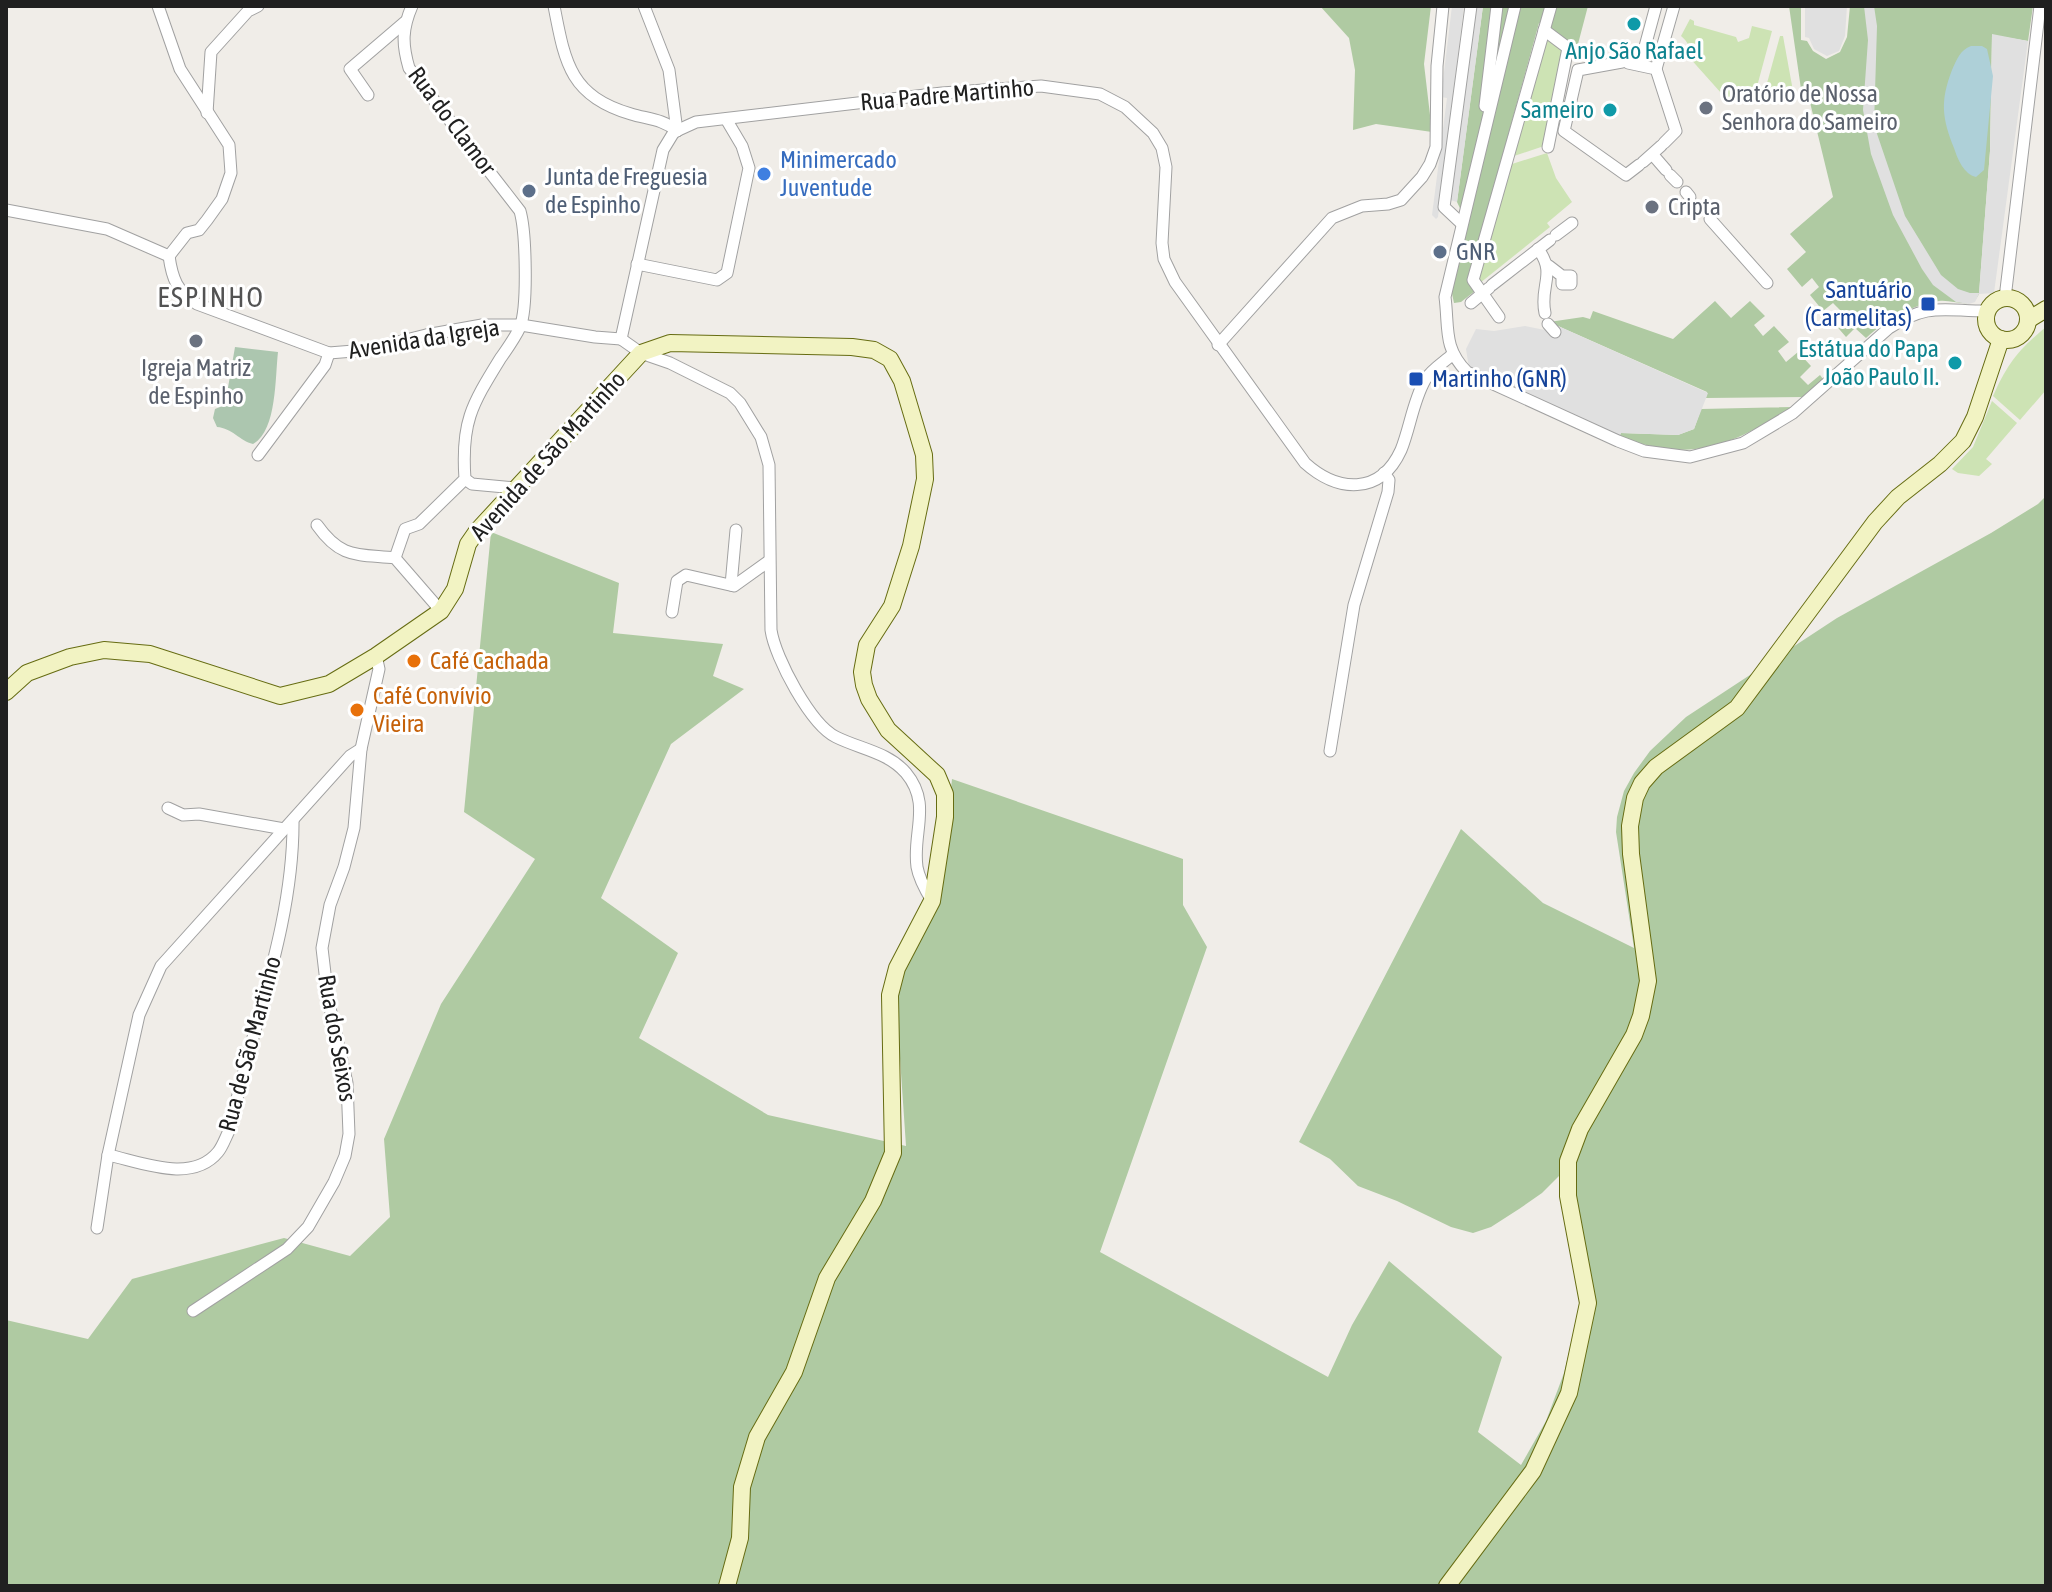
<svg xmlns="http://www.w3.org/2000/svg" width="2052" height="1592" viewBox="0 0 2052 1592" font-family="'Asap Condensed',sans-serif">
<rect width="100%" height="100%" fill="#f0ede8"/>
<!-- grass -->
<g fill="#cde3b4">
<path d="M1690 19 1694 21V25L1736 37 1738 42 1749 38 1752 26 1772 31 1752 105 1740 101 1730 103 1688 56C1692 48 1687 41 1681 36Z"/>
<path d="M1780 36H1783L1793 91 1764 94Z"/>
<path d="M1546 38 1565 52 1547 145 1514 156Z"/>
<path d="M1547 153 1556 178 1572 202 1547 223 1550 227 1480 283 1479 279 1512 164Z"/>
<path d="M2046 327V390L2020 420 1993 396C2007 364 2019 349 2046 327Z"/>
<path d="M1992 401 2017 423 1986 459 1992 464 1979 476 1958 473 1952 469 1973 447Z"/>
</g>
<!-- forest -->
<g fill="#afcaa2">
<path d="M1320 6H1431L1424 64 1432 132 1376 124 1353 130 1355 70 1349 38Z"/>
<path d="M1483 6H1588L1578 44H1572L1539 23 1468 281 1475 291 1461 302 1454 303 1451 289 1467 223 1457 202Z"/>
<path d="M1789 6H1801V40L1807 41 1813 51 1826 59 1840 52 1847 37 1850 6H2033L2028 41 1992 35 1990 151 1979 294C1971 311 1954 299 1939 301 1909 306 1889 318 1866 338L1855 328 1846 337 1833 322 1842 312 1833 303 1823 311 1810 295 1819 287 1812 278 1802 287 1787 269 1806 252 1790 234 1833 197 1807 90 1801 89Z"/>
<path d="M1715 301 1731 318 1750 301 1765 316 1754 325 1763 336 1774 326 1789 342 1778 351 1786 362 1798 352 1811 366 1800 377 1808 385 1820 375 1823 379 1805 397 1706 398 1707 392 1558 326 1556 330 1549 322 1583 317 1590 319 1593 311 1673 339Z"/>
<path d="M1795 407C1729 445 1696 464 1619 437L1621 433 1678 435 1694 429 1701 409Z"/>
<path d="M2046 496V1586H6V1320L88 1339 132 1279 284 1238 350 1256 390 1217 384 1139 441 1004 535 859 464 812 491 532 619 583 613 633 723 644 713 676 744 689 671 744 601 898 678 953 639 1038 768 1115 906 1146 896 1000 898 985 940 887 952 779 1183 859V905L1207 947 1100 1252 1328 1377 1352 1325 1389 1261 1502 1357 1478 1432 1521 1465 1546 1421 1564 1373 1580 1307 1560 1175 1542 1193 1519 1209 1491 1227 1473 1233 1451 1227 1397 1201 1358 1186 1330 1159 1299 1142 1461 829 1543 903 1634 948 1616 832 1617 817 1624 791 1634 773 1650 751 1686 717 1837 618 1991 533 2038 504Z"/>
</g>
<!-- cemetery -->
<path fill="#acc6af" d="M235 347 278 352C275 378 277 431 253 444 240 441 232 428 217 427L213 418 215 409 225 405Z"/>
<!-- parking -->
<g fill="#e0e0e0">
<path d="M1452 6H1464L1438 217 1436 219 1432 215 1447 98 1441 97Z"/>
<path d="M1476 6H1483L1457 202 1450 200Z"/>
<path d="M1805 6H1847L1845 36 1839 51 1827 56 1814 49 1809 38 1805 37Z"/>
<path d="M1864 6H1874L1877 26 1874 125 1905 216 1941 275 1958 289 1970 293H1979L1990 151 1992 34 2028 41 1994 293 1979 294 1975 302 1969 304 1956 302 1933 285 1922 269 1893 215 1871 154 1863 110 1868 40Z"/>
<path d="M1525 326 1555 332 1558 326 1708 393 1694 429 1678 435 1621 433 1619 437 1469 368 1466 349 1476 329 1494 331Z"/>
</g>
<!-- water -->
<path fill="#aed0d8" d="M1971 46H1982L1987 49 1993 76 1984 170 1976 177C1964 174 1958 160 1954 148 1942 118 1940 101 1952 70 1957 59 1960 50 1971 46Z"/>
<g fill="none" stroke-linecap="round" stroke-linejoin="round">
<defs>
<g id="street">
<path d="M158 6 180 69 229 145 231 173 222 199 207 220 199 230 187 233 169 256"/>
<path d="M554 6C565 63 570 96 631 114 647 119 663 119 677 131"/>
<path d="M644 6 669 70 677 131"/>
<path d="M1515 6 1445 297C1449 328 1443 348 1467 372L1618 441 1644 451 1690 457 1743 443 1793 413 1889 328C1929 302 1943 311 1987 311"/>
<path d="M1544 30 1568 48 1548 147"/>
<path d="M1622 62 1578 70 1564 131 1626 175 1639 165"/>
<path d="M1628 63 1656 69 1676 131 1664 143"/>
<path d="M1640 65 1656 6"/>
<path d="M1656 69 1674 6"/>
<path d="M368 95 350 69 405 22"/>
<path d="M1485 106 1497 6"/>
<path d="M207 113 211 52 248 11 258 6"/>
<path d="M1653 155 1666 170"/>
<path d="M1643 162 1661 146"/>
<path d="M1670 175 1677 182"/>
<path d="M1686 192 1690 197"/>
<path d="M6 210 107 229 169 256"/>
<path d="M1710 219 1767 283"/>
<path d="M1461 223 1444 207 1471 6"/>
<path d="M1556 235 1572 223"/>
<path d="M1538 249C1557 274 1539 286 1545 313"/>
<path d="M169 256C172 278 177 292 197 304L329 353 366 350 426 335 482 325H521L595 337 621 339"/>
<path d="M637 264 717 280 727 273 749 168 742 146 726 119"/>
<path d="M1549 266 1562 276H1571V284H1562V276"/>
<path d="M1492 285 1550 240"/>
<path d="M2005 298 2040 6"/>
<path d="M1471 303 1489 288"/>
<path d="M1499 317 1473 280 1551 6"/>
<path d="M1548 324 1555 332"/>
<path d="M621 339 663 150 674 132 696 122 942 93 1041 86 1100 94 1125 107 1153 133 1162 148 1166 167 1162 243 1164 259 1175 282 1305 463C1337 492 1380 496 1401 450 1410 428 1413 401 1425 380 1431 370 1444 362 1452 355"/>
<path d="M621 339 641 353 670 363 730 393 740 403 761 437 769 465 771 630C775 658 811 725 836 737 860 749 888 752 906 773 932 804 912 833 917 867 919 879 926 891 932 901"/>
<path d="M1218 345 1332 218 1362 206 1388 204 1401 200 1422 177 1430 164 1436 147 1437 66 1443 6"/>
<path d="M258 455 325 365 329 353"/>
<path d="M465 479 472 484 516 488"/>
<path d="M317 525C341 559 357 554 395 558L441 611"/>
<path d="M395 558 405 529 419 524 465 479C461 423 471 406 500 359 507 349 515 338 520 327 528 308 526 232 520 211L409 68C402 44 402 29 412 6"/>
<path d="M731 585 736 530"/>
<path d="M672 612 677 581 686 575 734 586 769 561"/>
<path d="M1330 751 1354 605 1388 492 1389 480 1384 473"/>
<path d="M168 808 183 815 199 814 284 829"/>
<path d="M108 1155C141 1162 192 1184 218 1152 223 1146 226 1136 230 1129 251 1028 294 924 293 820"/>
<path d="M97 1228 108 1155 139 1015 161 966 350 756 361 749"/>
<path d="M193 1311 287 1249 308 1227 334 1182 345 1156 349 1134 347 1083 328 999 322 948 330 905 344 867 354 828 361 749 379 669 376 656"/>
</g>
<g id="secondary">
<circle cx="2007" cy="319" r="21"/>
<path d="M2028 320 2046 309"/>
<path d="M6 692 27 673 70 657 104 650 150 654 280 696 329 684 376 656 441 611 455 589 468 544 477 531 641 353 670 343 852 347 874 350 890 359 902 381 924 455 925 479 911 546 892 606 867 645 862 672 864 685 869 699 888 730 937 775 945 794V817L932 901 897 968 890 995 893 1153 873 1201 827 1278 794 1372 757 1437 742 1487 740 1538 727 1586"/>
<path d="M1447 1586 1533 1471 1569 1393 1588 1303 1568 1196V1161L1580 1129 1634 1035 1641 1016 1648 981 1631 854 1630 826 1635 798 1642 783 1656 767 1737 708 1875 522 1898 497 1940 464 1963 441 1975 417 2001 339"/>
</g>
</defs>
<!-- street casing -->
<use href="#street" stroke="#a1a1a1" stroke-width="13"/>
<!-- secondary casing -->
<use href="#secondary" stroke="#666c12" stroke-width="18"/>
<!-- street -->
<use href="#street" stroke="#fff" stroke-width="11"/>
<!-- secondary -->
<use href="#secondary" stroke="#f2f3c3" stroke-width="16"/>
</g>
<!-- markers -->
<g fill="#0f9aa8" stroke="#fff" stroke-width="3">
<circle cx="1634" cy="24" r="8"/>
<circle cx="1610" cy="110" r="8"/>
<circle cx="1955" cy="363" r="8"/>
</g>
<g fill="#6b7280" stroke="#fff" stroke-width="3">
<circle cx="1706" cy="108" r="8"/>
<circle cx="1652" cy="207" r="8"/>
<circle cx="196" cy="341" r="8"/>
</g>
<circle fill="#3f7fe0" stroke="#fff" stroke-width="3" cx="764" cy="174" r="8"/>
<g fill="#5c6f8a" stroke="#fff" stroke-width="3">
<circle cx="529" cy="191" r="8"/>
<circle cx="1440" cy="252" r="8"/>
</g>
<g fill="#1a4fb4" stroke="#fff" stroke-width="3">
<rect x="1920" y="296" width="16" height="16" rx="4"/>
<rect x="1408" y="371" width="16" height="16" rx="4"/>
</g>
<g fill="#e8710a" stroke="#fff" stroke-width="3">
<circle cx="414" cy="661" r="8"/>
<circle cx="357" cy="710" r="8"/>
</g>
<g text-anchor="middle" stroke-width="6" stroke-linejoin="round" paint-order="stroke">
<!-- culture labels -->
<g font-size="24" fill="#0d838f" stroke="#fff" text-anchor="end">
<text x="1634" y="59" text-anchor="middle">Anjo São Rafael</text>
<text x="1594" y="118">Sameiro</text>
<text x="1939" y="357">Estátua do Papa<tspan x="1939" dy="28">João Paulo II.</tspan></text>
</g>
<!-- worship labels -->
<g font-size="24" fill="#5b616d" stroke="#fff" text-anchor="start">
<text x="1722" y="102">Oratório de Nossa<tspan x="1722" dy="28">Senhora do Sameiro</tspan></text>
<text x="1668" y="215">Cripta</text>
<text x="196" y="376" text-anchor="middle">Igreja Matriz<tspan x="196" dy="28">de Espinho</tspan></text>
</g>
<!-- street labels -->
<g font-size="24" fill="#202020" stroke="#fff">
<text transform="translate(947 95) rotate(-5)" y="8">Rua Padre Martinho</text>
<text transform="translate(452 121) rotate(53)" y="8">Rua do Clamor</text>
<text transform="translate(424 339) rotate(-9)" y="8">Avenida da Igreja</text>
<text transform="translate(548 456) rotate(-48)" y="8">Avenida de São Martinho</text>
<text transform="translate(337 1038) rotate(80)" y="8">Rua dos Seixos</text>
<text transform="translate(250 1044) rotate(-75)" y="8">Rua de São Martinho</text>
</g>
<!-- shop labels -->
<g font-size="24" fill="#366cbe" stroke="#fff" text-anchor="start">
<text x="780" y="168">Minimercado<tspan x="780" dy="28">Juventude</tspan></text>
</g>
<!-- service labels -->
<g font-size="24" fill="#4e5e75" stroke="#fff" text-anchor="start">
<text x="545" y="185">Junta de Freguesia<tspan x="545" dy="28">de Espinho</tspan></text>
<text x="1456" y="260">GNR</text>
</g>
<!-- transit labels -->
<g font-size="24" fill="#164399" stroke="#fff" text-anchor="end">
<text x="1912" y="298">Santuário<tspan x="1912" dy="28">(Carmelitas)</tspan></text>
<text x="1432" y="387" text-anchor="start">Martinho (GNR)</text>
</g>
<!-- food labels -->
<g font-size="24" fill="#c56008" stroke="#fff" text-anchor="start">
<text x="430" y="669">Café Cachada</text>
<text x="373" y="704">Café Convívio<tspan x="373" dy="28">Vieira</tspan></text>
</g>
<!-- quarter labels -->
<g font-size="28" letter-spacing="2" fill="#535353" stroke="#fff">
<text x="211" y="307">ESPINHO</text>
</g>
</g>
<!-- border -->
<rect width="2052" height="1592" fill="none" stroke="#202020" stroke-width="16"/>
</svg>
